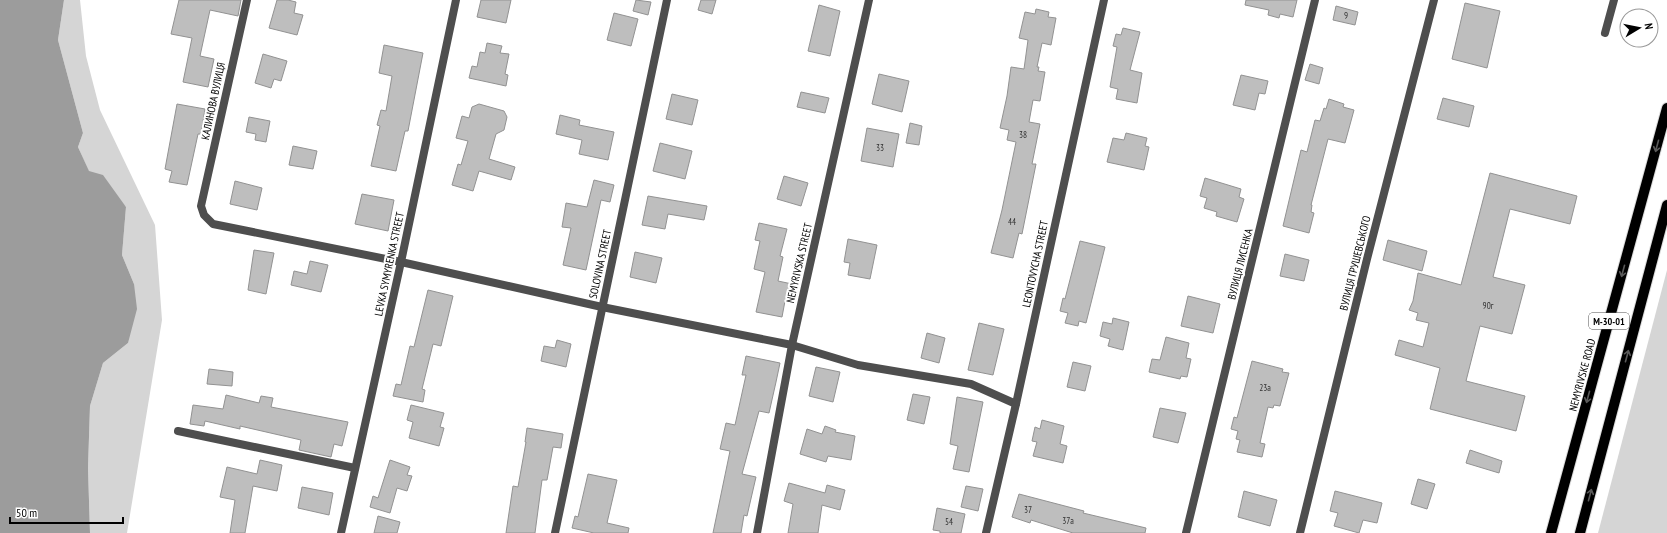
<svg xmlns="http://www.w3.org/2000/svg" width="1667" height="533" viewBox="0 0 1667 533" font-family="'PT Sans Narrow',sans-serif">
<rect width="100%" height="100%" fill="#fff"/>
<!-- green -->
<g fill="#d5d5d5">
<path d="M64 0H80L86 56 100 110 155 225 162 320 127 533H90L88 468 90 406 103 363 128 343 134 284 122 255 126 207 89 172 78 147 83 133 58 40Z"/>
<path d="M1667 270V533H1598Z"/>
</g>
<!-- water -->
<path fill="#9c9c9c" d="M0 0H64L58 40 83 133 78 147 89 171 103 175 126 207 122 255 134 284 137 309 128 343 103 363 90 406 88 468 90 533H0Z"/>
<!-- building -->
<g fill="#bebebe" stroke="#929292">
<path d="M179 0H241L238 16 210 10 200 56 214 59 208 87 183 82 192 38 171 34Z"/>
<path d="M277 0H288L296 2 294 13 303 15 297 35 269 28Z"/>
<path d="M481 0H511L506 23 477 17Z"/>
<path d="M636 0 651 2 648 15 633 11Z"/>
<path d="M701 0H716L712 14 698 10Z"/>
<path d="M1246 0H1297L1293 17 1280 14 1279 18 1268 15 1269 10 1245 5Z"/>
<path d="M1465 3 1500 11 1487 68 1452 59Z"/>
<path d="M819 5 840 11 830 56 808 51Z"/>
<path d="M1336 6 1358 12 1355 25 1333 20Z"/>
<path d="M1036 9 1049 12 1048 17 1056 18 1051 45 1042 43 1037 67H1039L1038 71 1045 72 1040 101 1033 100 1029 122 1040 124 1032 164H1036L1022 234 1019 233 1013 258 991 253 1002 210 1016 142 1007 140 1009 130 1000 128 1007 96 1011 67 1024 69 1028 40 1019 38 1025 12 1035 14Z"/>
<path d="M614 13 638 19 631 46 607 40Z"/>
<path d="M1123 28 1140 32 1130 70 1142 73 1137 103 1116 99 1118 89 1110 87 1117 47 1113 46 1116 34 1121 35Z"/>
<path d="M487 43 502 46 500 53 509 54 505 74 508 75 506 86 469 78 472 66 477 67 480 52 485 53Z"/>
<path d="M384 45 423 53 408 131H405L396 171 371 166 380 126 377 125 381 110 386 111 392 76 379 73Z"/>
<path d="M263 54 287 61 281 81 274 79 271 88 255 83Z"/>
<path d="M1310 64 1323 68 1319 84 1305 80Z"/>
<path d="M879 74 909 81 902 112 872 104Z"/>
<path d="M1241 75 1268 81 1265 94 1259 93 1255 110 1233 105Z"/>
<path d="M801 92 829 98 825 113 797 107Z"/>
<path d="M672 94 698 100 692 125 666 119Z"/>
<path d="M1443 98 1474 106 1469 127 1437 119Z"/>
<path d="M1329 99 1344 104 1343 107 1354 110 1345 143 1328 139 1311 205H1312L1311 212 1314 213 1309 233 1283 226 1301 150 1307 152 1315 120 1320 121 1324 108 1326 109Z"/>
<path d="M177 104 205 109 201 134H198L187 185 169 182 172 171 165 169Z"/>
<path d="M479 104 504 111 507 117 504 130 496 134 489 159 515 167 511 180 479 171 473 191 452 185 458 164 461 165 468 141 456 138 462 116 469 118 472 107Z"/>
<path d="M560 115 580 120 579 125 614 132 608 160 579 154 582 140 556 134Z"/>
<path d="M249 117 270 121 266 142 255 140 256 134 246 132Z"/>
<path d="M910 123 922 126 919 145 906 143Z"/>
<path d="M867 128 899 134 893 167 861 161Z"/>
<path d="M1126 133 1147 138 1145 146 1149 147 1144 170 1107 162 1113 138 1124 140Z"/>
<path d="M660 143 692 151 685 179 653 171Z"/>
<path d="M293 146 317 151 313 169 289 165Z"/>
<path d="M1490 173 1577 196 1570 224 1510 209 1493 277 1525 285 1512 334 1480 326 1466 381 1525 396 1516 431 1430 409 1440 368 1395 355 1399 340 1423 347 1429 323 1416 320 1418 313 1409 310 1413 301 1418 273 1461 285Z"/>
<path d="M784 176 808 183 801 206 777 199Z"/>
<path d="M1205 178 1241 189 1239 197 1244 199 1237 222 1216 216 1217 212 1204 208 1207 198 1200 196Z"/>
<path d="M594 180 614 185 610 202 601 200 586 270 563 265 571 228 562 227 566 203 587 207Z"/>
<path d="M235 181 262 188 257 210 230 204Z"/>
<path d="M362 194 394 200 388 231 355 224Z"/>
<path d="M648 196 707 206 704 220 668 214 665 229 642 225Z"/>
<path d="M759 223 787 229 780 256 783 257 778 281 792 284 788 302 785 301 782 317 756 312 765 272 754 269 760 241 755 240Z"/>
<path d="M848 239 877 245 870 279 848 275 850 263 844 262Z"/>
<path d="M1388 240 1427 251 1422 271 1383 260Z"/>
<path d="M1080 241 1105 247 1086 323 1079 321 1078 326 1065 323 1068 313 1060 311 1063 298 1065 299Z"/>
<path d="M254 250 274 253 266 294 248 290Z"/>
<path d="M635 252 662 258 656 283 630 277Z"/>
<path d="M1285 254 1309 260 1304 281 1280 276Z"/>
<path d="M310 261 328 265 321 292 291 285 294 271 307 274Z"/>
<path d="M428 290 453 296 441 346 433 344 422 389 425 390 423 402 393 396 396 384 401 385 410 346 414 347Z"/>
<path d="M1188 296 1220 304 1213 333 1181 326Z"/>
<path d="M1113 318 1129 322 1123 350 1108 346 1110 339 1100 336 1103 322 1112 324Z"/>
<path d="M979 323 1004 329 993 375 968 370Z"/>
<path d="M927 333 945 338 939 363 921 358Z"/>
<path d="M1166 337 1189 343 1186 358 1191 359 1187 377 1181 376 1180 379 1149 372 1152 359 1160 360Z"/>
<path d="M557 340 571 344 566 367 541 361 544 346 555 348Z"/>
<path d="M746 356 780 363 776 382 769 413 759 411 742 474 756 477 747 516 744 515 741 533H713L730 451 720 449 726 423 735 425 746 375H742Z"/>
<path d="M1252 361 1283 369 1282 372 1289 373 1280 406 1274 405 1273 408 1268 407 1260 443 1265 444 1262 457 1237 452 1240 440 1236 439 1238 431 1231 429 1234 417 1237 418Z"/>
<path d="M1073 362 1091 366 1085 391 1067 387Z"/>
<path d="M816 367 840 372 833 402 809 396Z"/>
<path d="M209 369 233 372 232 386 207 384Z"/>
<path d="M913 394 930 397 924 424 907 420Z"/>
<path d="M226 395 259 403 261 396 273 398 271 407 348 422 342 446 334 444 331 457 299 450 301 440 240 426V429L205 421 204 426 190 424 193 405 223 409Z"/>
<path d="M957 397 983 402 969 472 953 469 958 446 950 444Z"/>
<path d="M411 405 444 413 440 427 444 428 439 446 409 438 413 422 407 420Z"/>
<path d="M1160 408 1186 413 1178 443 1153 437Z"/>
<path d="M1042 420 1064 426 1060 444 1067 446 1063 463 1033 456 1037 442 1032 441 1035 427 1040 429Z"/>
<path d="M825 426 836 430 835 432 855 436 851 460 828 456 826 462 800 454 807 429 822 434Z"/>
<path d="M527 428 563 434 561 448 553 447 547 480H542L535 533H506L513 486 518 487 526 442H525Z"/>
<path d="M1470 450 1502 461 1499 473 1466 463Z"/>
<path d="M260 460 282 465 277 491 253 486 245 533H230L235 500 220 497 227 467 257 474Z"/>
<path d="M390 460 410 467 407 475 412 476 407 491 397 488 390 513 370 507 373 496 378 498Z"/>
<path d="M588 474 617 480 607 523 629 528 628 533H594L572 528 575 516 578 517Z"/>
<path d="M1418 479 1435 484 1427 509 1411 504Z"/>
<path d="M789 483 825 493 827 485 845 490 840 510 822 505 818 533H788L793 504 784 501Z"/>
<path d="M966 486 983 489 978 511 961 507Z"/>
<path d="M302 487 333 493 329 515 298 508Z"/>
<path d="M1244 491 1277 500 1270 526 1238 517Z"/>
<path d="M1335 491 1382 503 1377 523 1363 520 1359 533 1334 526 1338 513 1330 511Z"/>
<path d="M1019 494 1084 511 1083 513 1146 528 1145 533H1073L1031 520 1030 523 1012 517Z"/>
<path d="M937 508 965 514 961 533H940V531L933 530Z"/>
<path d="M378 516 400 522 397 533H374Z"/>
</g>
<g fill="none" stroke-linecap="round" stroke-linejoin="round">
<defs>
<g id="primary">
<path d="M1551 533 1667 108"/>
<path d="M1580 533 1667 205"/>
</g>
</defs>
<!-- primary casing -->
<use href="#primary" stroke="#dbdbdb" stroke-width="12"/>
<!-- service -->
<g stroke="#4e4e4e" stroke-width="8">
<path d="M1605 33 1614 0"/>
<path d="M178 431 355 468"/>
</g>
<!-- minor -->
<g stroke="#4e4e4e" stroke-width="8">
<path d="M247 0 201 206 204 215 213 224 401 262 602 307 792 345 858 365 971 384 1016 404"/>
<path d="M341 533 401 262 456 0"/>
<path d="M555 533 667 0"/>
<path d="M757 533 792 345 869 0"/>
<path d="M986 533 1016 404 1104 0"/>
<path d="M1186 533 1315 0"/>
<path d="M1300 533 1367 259 1434 0"/>
</g>
<!-- primary -->
<use href="#primary" stroke="#000" stroke-width="10"/>
</g>
<!-- one-way arrows -->
<defs><path id="oneway-shaft" d="M-6 0H5M1.5-3L5.5 0L1.5 3" fill="none" stroke-width="1.6" stroke-linecap="round" stroke-linejoin="round"/></defs>
<g stroke="#595959">
<use href="#oneway-shaft" transform="translate(1657 146) rotate(105)"/>
<use href="#oneway-shaft" transform="translate(1623 271) rotate(105)"/>
<use href="#oneway-shaft" transform="translate(1627 356) rotate(-75)"/>
<use href="#oneway-shaft" transform="translate(1588 397) rotate(105)"/>
<use href="#oneway-shaft" transform="translate(1590 495) rotate(-75)"/>
</g>
<g text-anchor="middle" stroke-width="4" stroke-linejoin="round" paint-order="stroke">
<!-- number labels -->
<g font-size="9" fill="#303030">
<text x="1346" y="19">9</text>
<text x="1023" y="138">38</text>
<text x="880" y="151">33</text>
<text x="1012" y="225">44</text>
<text x="1488" y="309">90г</text>
<text x="1265" y="391">23а</text>
<text x="1028" y="513">37</text>
<text x="1068" y="524">37а</text>
<text x="949" y="525">54</text>
</g>
<!-- shield labels -->
<rect fill="#fff" stroke="#4c4c4c" stroke-width="1" x="1589" y="313" width="40" height="16" rx="3"/>
<g font-size="10" font-weight="bold" fill="#000">
<text x="1609" y="325">М-30-01</text>
</g>
<!-- street labels -->
<g font-size="11" fill="#000" stroke="#fff">
<text transform="translate(213 101) rotate(-78)" y="4">КАЛИНОВА ВУЛИЦЯ</text>
<text transform="translate(799 263) rotate(-77)" y="4">NEMYRIVSKA STREET</text>
<text transform="translate(1355 263) rotate(-76)" y="4">ВУЛИЦЯ ГРУШЕВСЬКОГО</text>
<text transform="translate(389 264) rotate(-78)" y="4">LEVKA SYMYRENKA STREET</text>
<text transform="translate(600 264) rotate(-78)" y="4">SOLOVINA STREET</text>
<text transform="translate(1035 264) rotate(-78)" y="4">LEONTOVYCHA STREET</text>
<text transform="translate(1240 264) rotate(-76)" y="4">ВУЛИЦЯ ЛИСЕНКА</text>
<text transform="translate(1582 375) rotate(-75)" y="4">NEMYRIVSKE ROAD</text>
</g>
</g>
<!-- north arrow -->
<g transform="translate(1639 28) rotate(80)"><circle r="19" fill="#ffffff" stroke="#999999"/>
<path d="M0-3L7 15L0 10L-7 15Z" fill="#000000"/>
<text y="-6" font-size="11" font-weight="bold" text-anchor="middle" fill="#000000">N</text>
</g>
<!-- scale -->
<path d="M10 517v6h113v-6" fill="none" stroke="#000000" stroke-width="2"/>
<text x="16" y="517" font-size="12" fill="#000000" stroke="#ffffff" stroke-width="3" paint-order="stroke">50 m</text>
</svg>
